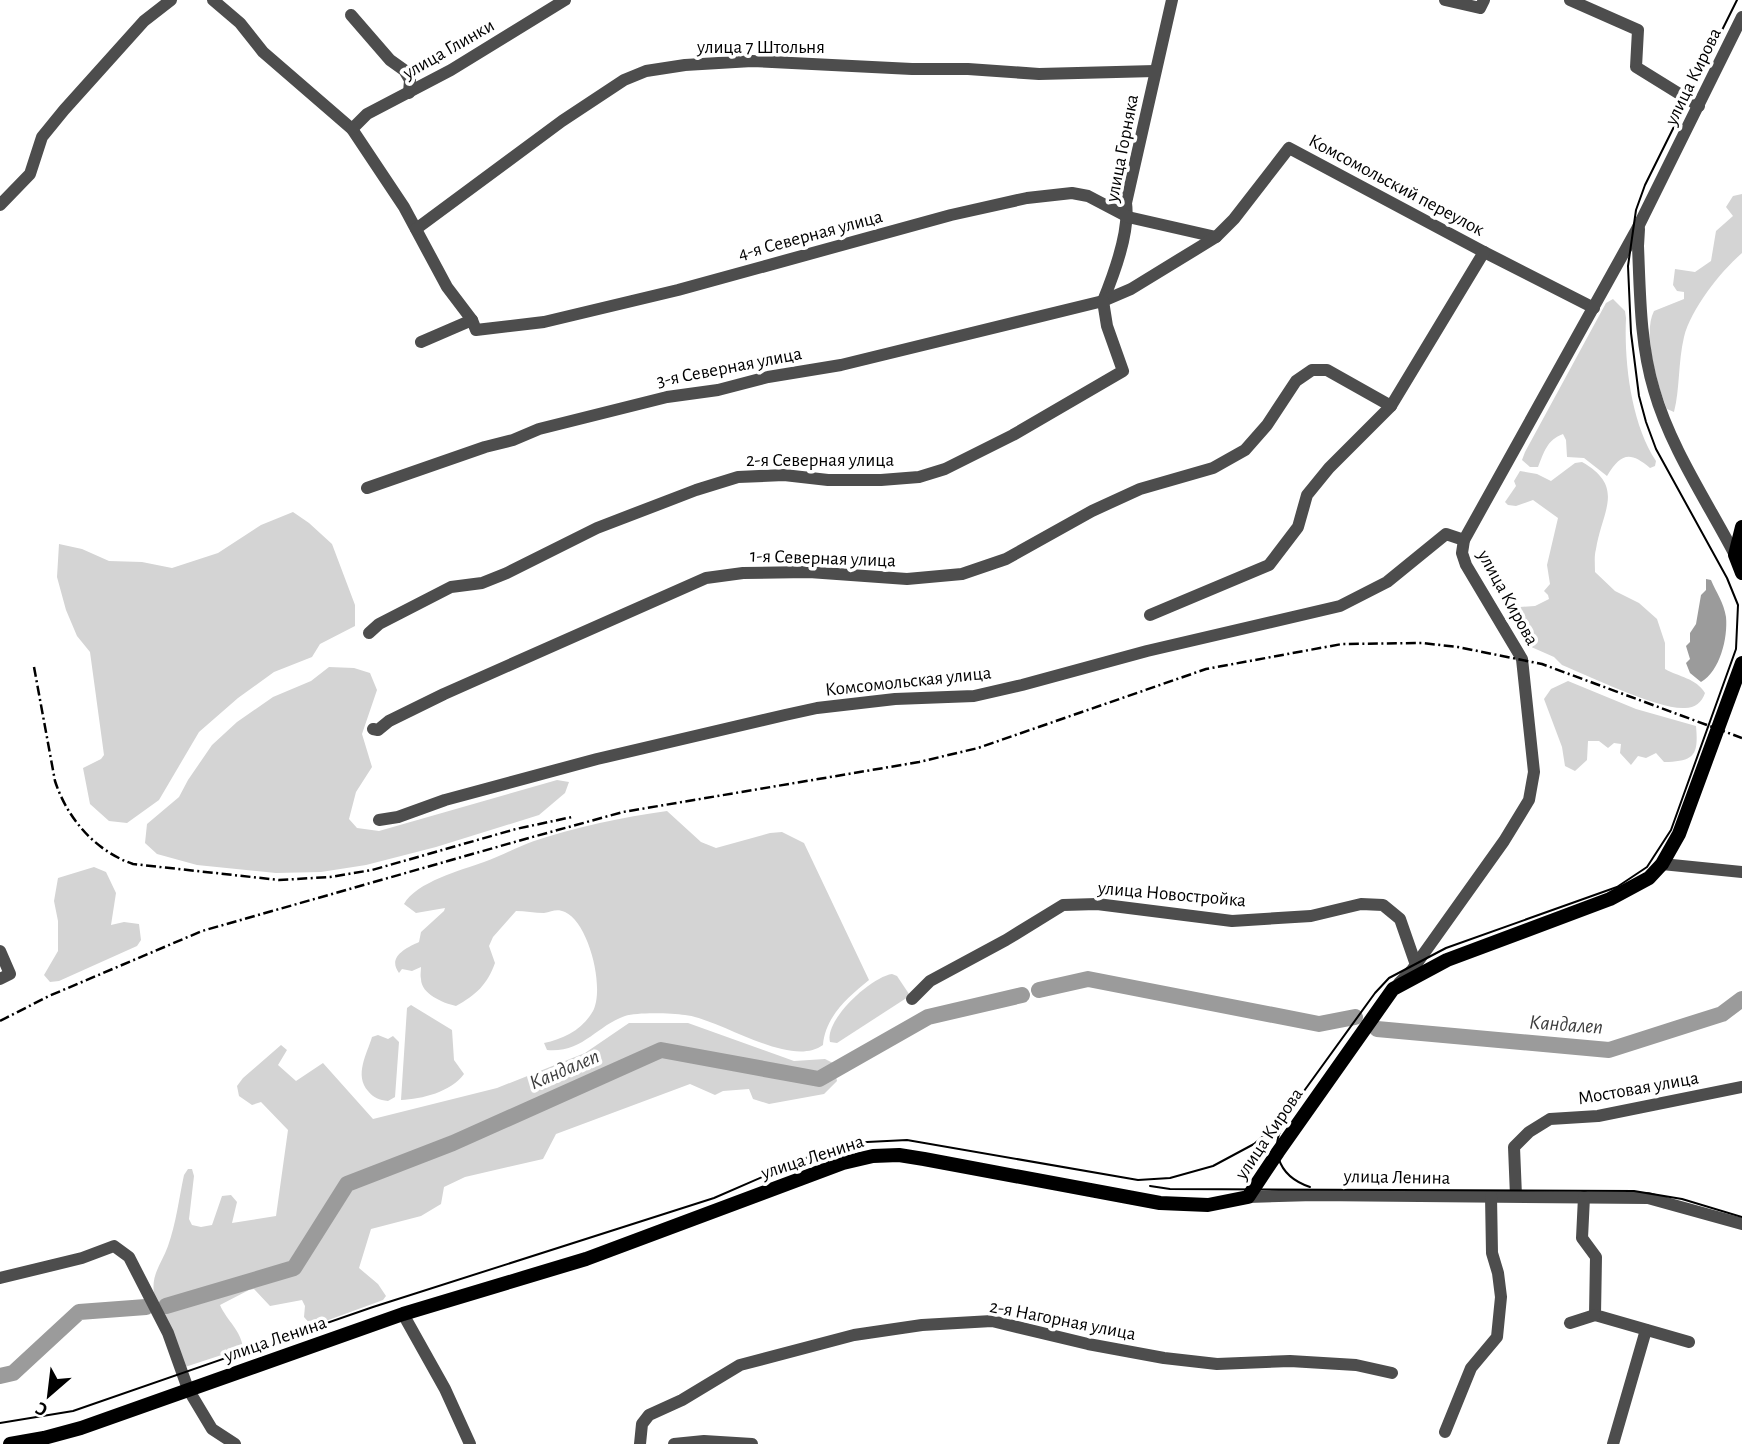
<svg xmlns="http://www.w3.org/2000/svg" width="1742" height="1444" viewBox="0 0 1742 1444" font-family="'Alegreya Sans',sans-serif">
<rect width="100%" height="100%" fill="#fff"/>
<!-- green -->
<g fill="#d4d4d4">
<path d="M1742 194V253C1721 271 1691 309 1684 337 1678 362 1680 388 1674 412L1667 409C1658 386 1642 334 1654 311L1684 299V292L1677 291 1673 285 1675 269 1695 272 1711 261 1716 231 1733 216 1726 207 1733 196Z"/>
<path d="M1613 299 1625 311 1626 318C1624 362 1631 423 1656 461L1655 466 1650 468C1630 451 1621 453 1607 476L1584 458 1567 457 1566 440 1563 434C1547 440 1544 452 1538 467H1530L1522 460 1525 452 1606 303Z"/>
<path d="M1582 462C1626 487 1602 511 1596 549 1594 556 1595 564 1595 572L1615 591 1639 603 1657 619 1665 643V669C1679 677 1696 678 1705 693 1702 702 1695 708 1685 708 1659 710 1589 676 1562 665L1554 657 1529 646 1520 624 1505 604 1510 595 1514 596 1520 607 1535 606 1549 599 1548 595 1544 591 1550 584 1547 565 1558 518 1533 500 1516 506 1508 505 1505 502 1516 486 1514 481 1520 471 1537 474 1551 481 1575 463Z"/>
<path d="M293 512 309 523 332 544 355 605V626L320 644 312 657 274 672 238 698 199 732 159 800 127 823 109 821 90 804 83 768 101 759 104 755 90 652 77 636 66 610 57 577 59 544 82 549 109 561 142 562 172 568 218 553 261 525Z"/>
<path d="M329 667 354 668 370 673 377 690 362 734 372 767 356 792 349 819 357 828 379 831 557 780 569 782 565 793 539 815 436 847 366 865 321 872 276 873 197 865 157 854 145 843 147 824 179 797 188 780 212 745 237 722 273 697 311 681Z"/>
<path d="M1568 681 1636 709 1696 726C1699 757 1693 761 1664 762L1656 753 1646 758 1638 756 1631 765 1620 753 1621 744 1614 743 1608 748 1599 741H1588L1587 760 1575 771 1565 766 1562 747 1544 699 1551 689Z"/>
<path d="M667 811 701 842 716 848 770 833 782 832 804 843 869 980C848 997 825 1017 823 1045 790 1069 721 1019 685 1015 671 1013 637 1012 625 1016 596 1026 583 1053 547 1050L544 1043C564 1039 583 1029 593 1011 605 988 589 923 565 912 556 908 552 912 544 913 535 913 525 911 516 911L493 937 489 946 495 963C487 985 476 995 456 1006 443 1003 421 994 421 979 420 975 421 971 421 967L412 971 402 969 399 973C387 957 406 948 419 942L421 932 444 911 445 908 416 913 404 904C416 882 462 870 484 862 501 856 517 847 534 841 576 827 623 817 667 811Z"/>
<path d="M94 867 106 872 116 893 111 925 124 922 139 924 141 940 137 946 59 981 50 982 44 975 58 951V921L54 901 58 878Z"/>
<path d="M892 974 897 976 909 994 908 997 837 1043 830 1042C824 1020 871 977 892 974Z"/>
<path d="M411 1005 452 1030 454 1060 464 1074C451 1092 422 1099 401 1100L407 1008Z"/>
<path d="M629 1023H688L794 1061 825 1059 833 1063 837 1081 824 1094 769 1104 753 1099 749 1089 723 1091 715 1095 690 1084 556 1134 543 1159 465 1177 444 1187 441 1204 421 1216 371 1229 359 1268 378 1284 386 1296 383 1300 312 1326 304 1317 305 1306 302 1300 270 1306 254 1289 249 1290 220 1305C227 1321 241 1330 243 1348L185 1367 154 1293C151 1274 162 1263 168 1246 176 1224 179 1198 184 1175L188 1169H192L194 1176 189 1219 192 1225 201 1227 212 1225 222 1196 231 1195 237 1202 232 1223 276 1216 288 1130 261 1102 252 1105 239 1096 237 1086 243 1078 281 1045 287 1050 278 1065 296 1081 323 1063 373 1119 497 1088 585 1053Z"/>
<path d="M378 1035 388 1039 393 1036 399 1042 395 1097 388 1101C379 1100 374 1098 368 1091 354 1075 367 1054 372 1037Z"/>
</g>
<!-- water -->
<path fill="#9b9b9b" d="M1706 579 1711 580C1716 592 1724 603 1726 617 1728 638 1720 671 1701 682L1690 673 1686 663 1690 659 1686 646 1690 642V633L1696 624 1701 595 1706 590Z"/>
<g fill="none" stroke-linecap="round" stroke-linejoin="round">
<!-- river -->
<g stroke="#9b9b9b" stroke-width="16">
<path d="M1039 990 1088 979 1319 1024 1355 1017"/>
<path d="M1377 1029 1609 1050 1722 1014 1742 999"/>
<path d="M166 1306 294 1268 347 1184 453 1143 661 1050 819 1079 928 1017 1022 995"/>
<path d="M0 1376 13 1373 79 1312 146 1307"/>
</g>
<!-- minor -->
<g stroke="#4d4d4d" stroke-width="12">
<path d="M213 0 240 23 263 52 352 129 404 207 447 287 472 320"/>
<path d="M1445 0 1480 8 1484 0"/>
<path d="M1570 0 1638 30 1636 67 1699 106"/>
<path d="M351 15 390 60 404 70 410 80 409 93"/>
<path d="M352 129 367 114 451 70 565 0"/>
<path d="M0 205 30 174 42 137 64 110 144 21 171 0"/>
<path d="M416 229 562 121 624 80 646 71 685 65 752 61 912 69H968L1039 74 1155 71"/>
<path d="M1639 229 1638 246C1640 293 1640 344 1654 390 1670 447 1708 503 1735 555"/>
<path d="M1103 301C1114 274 1130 232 1126 203L1172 0"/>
<path d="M421 342 472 320 476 330 544 322 678 290 951 215 1027 198 1072 193 1088 196 1128 217 1216 237"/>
<path d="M367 488 485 447 513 440 539 429 667 397 718 390 768 377 841 365 1103 301 1131 289 1216 237 1234 219 1289 148 1484 252 1594 308"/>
<path d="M1150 615 1269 565 1298 527 1307 495 1329 468 1391 406 1484 252"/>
<path d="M369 633 379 624 451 587 482 583 507 573 597 528 696 490 738 477 784 475 828 480H881L919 477 945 469 1013 435 1123 371 1107 326 1103 301"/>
<path d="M373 729 378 730 389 721 444 694 706 578 743 573 809 572 907 579 962 574 1006 559 1092 511 1140 489 1213 468 1245 450 1267 425 1296 381 1312 370H1327L1391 406"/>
<path d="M379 820 398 817 445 800 597 759 785 715 817 708 895 699 974 696 1022 685 1147 651 1340 606 1387 582 1446 534 1464 540"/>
<path d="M1662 864 1742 872"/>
<path d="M0 951 10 974 0 979"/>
<path d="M1399 983 1412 970 1504 841 1529 800 1534 772 1522 659 1466 565 1462 553 1464 540 1637 229 1742 17"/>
<path d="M912 999 930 981 1006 940 1063 905 1097 904 1232 921 1311 916 1361 904 1383 905 1400 919 1416 965"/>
<path d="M1516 1196 1514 1147 1529 1132 1550 1119 1598 1116 1742 1087"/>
<path d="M1248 1197 1314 1195 1648 1198 1742 1224"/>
<path d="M1584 1197 1582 1238 1596 1257 1595 1315 1689 1342"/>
<path d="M0 1278 82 1258 114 1246 129 1257 168 1333 188 1389 212 1429 235 1444"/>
<path d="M403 1314 445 1389 470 1444"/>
<path d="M1570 1323 1595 1315"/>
<path d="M1445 1432 1471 1368 1497 1337 1501 1297 1498 1273 1492 1253 1491 1196"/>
<path d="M640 1444 642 1424 649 1415 682 1400 740 1365 854 1335 922 1325 992 1321 1088 1344 1164 1358 1217 1364 1290 1361 1356 1365 1392 1373"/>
<path d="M674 1444 704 1441 752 1444"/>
<path d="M1613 1444 1646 1330"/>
</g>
<!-- major -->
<g stroke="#000" stroke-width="14">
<path d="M1742 527 1735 555 1742 573"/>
<path d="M10 1444 44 1438 81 1428 403 1314 586 1259 843 1163 873 1156 899 1155 924 1159 1160 1203 1208 1205 1248 1197 1278 1152 1393 989 1447 960 1610 899 1649 878 1662 864 1679 834 1742 663"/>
</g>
<!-- tram -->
<g stroke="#000" stroke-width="2">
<path d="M1288 1118C1267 1146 1277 1176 1310 1187"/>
<path d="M1150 1186 1170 1189 1634 1191 1682 1199 1742 1217"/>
<path d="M0 1423 73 1411 373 1307 714 1198 829 1148 867 1142 907 1140 1138 1180 1170 1178 1213 1166 1254 1144 1276 1125 1304 1091 1375 993 1389 978 1446 948 1617 887 1647 867 1671 830 1736 649 1738 605 1727 578 1656 449 1646 422 1639 396 1631 333 1628 266 1636 210 1645 185 1737 0"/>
</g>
<!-- rail -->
<g stroke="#000" stroke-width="2.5" stroke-dasharray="10 3.5 2 3.5" stroke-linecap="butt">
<path d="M34 667 55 781C67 818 95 851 133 864L279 880 330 877 372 870 516 829 572 817"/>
<path d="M0 1021 49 996 202 931 518 841 623 812 919 762 978 748 1206 669 1342 644 1422 643 1458 647 1542 664 1742 738"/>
</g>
</g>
<g text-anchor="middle" stroke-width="7" stroke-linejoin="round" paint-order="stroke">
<!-- street labels -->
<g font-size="19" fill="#000" stroke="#fff">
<text x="761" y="53">улица 7 Штольня</text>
<text transform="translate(448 48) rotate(-30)" y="7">улица Глинки</text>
<text transform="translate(1692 76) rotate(-64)" y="7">улица Кирова</text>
<text transform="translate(1121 148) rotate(-79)" y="7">улица Горняка</text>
<text transform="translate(1397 184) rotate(28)" y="7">Комсомольский переулок</text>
<text transform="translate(810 234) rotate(-15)" y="7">4-я Северная улица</text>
<text transform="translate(729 366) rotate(-11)" y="7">3-я Северная улица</text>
<text x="820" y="466">2-я Северная улица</text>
<text transform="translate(823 557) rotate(2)" y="7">1-я Северная улица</text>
<text transform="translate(1509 597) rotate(61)" y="7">улица Кирова</text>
<text transform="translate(908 680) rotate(-6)" y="7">Комсомольская улица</text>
<text transform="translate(1172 893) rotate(5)" y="7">улица Новостройка</text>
<text transform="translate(1638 1087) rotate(-10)" y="7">Мостовая улица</text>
<text transform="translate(1268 1133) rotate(-56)" y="7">улица Кирова</text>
<text transform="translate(812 1156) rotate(-18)" y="7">улица Ленина</text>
<text transform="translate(1397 1176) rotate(1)" y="7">улица Ленина</text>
<text transform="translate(1063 1319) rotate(11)" y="7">2-я Нагорная улица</text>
<text transform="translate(275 1338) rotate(-19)" y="7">улица Ленина</text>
</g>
<!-- water labels -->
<g font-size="21" font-style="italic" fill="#3c3c3c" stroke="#fff">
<text transform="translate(1566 1024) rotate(4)" y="7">Кандалеп</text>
<text transform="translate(564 1069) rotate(-23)" y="7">Кандалеп</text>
</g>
</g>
<!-- north arrow -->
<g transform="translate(49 1395) rotate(208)" stroke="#ffffff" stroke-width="5" paint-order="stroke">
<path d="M0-5L12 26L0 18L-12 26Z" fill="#000000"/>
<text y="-10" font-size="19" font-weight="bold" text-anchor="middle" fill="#000000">С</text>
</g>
</svg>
